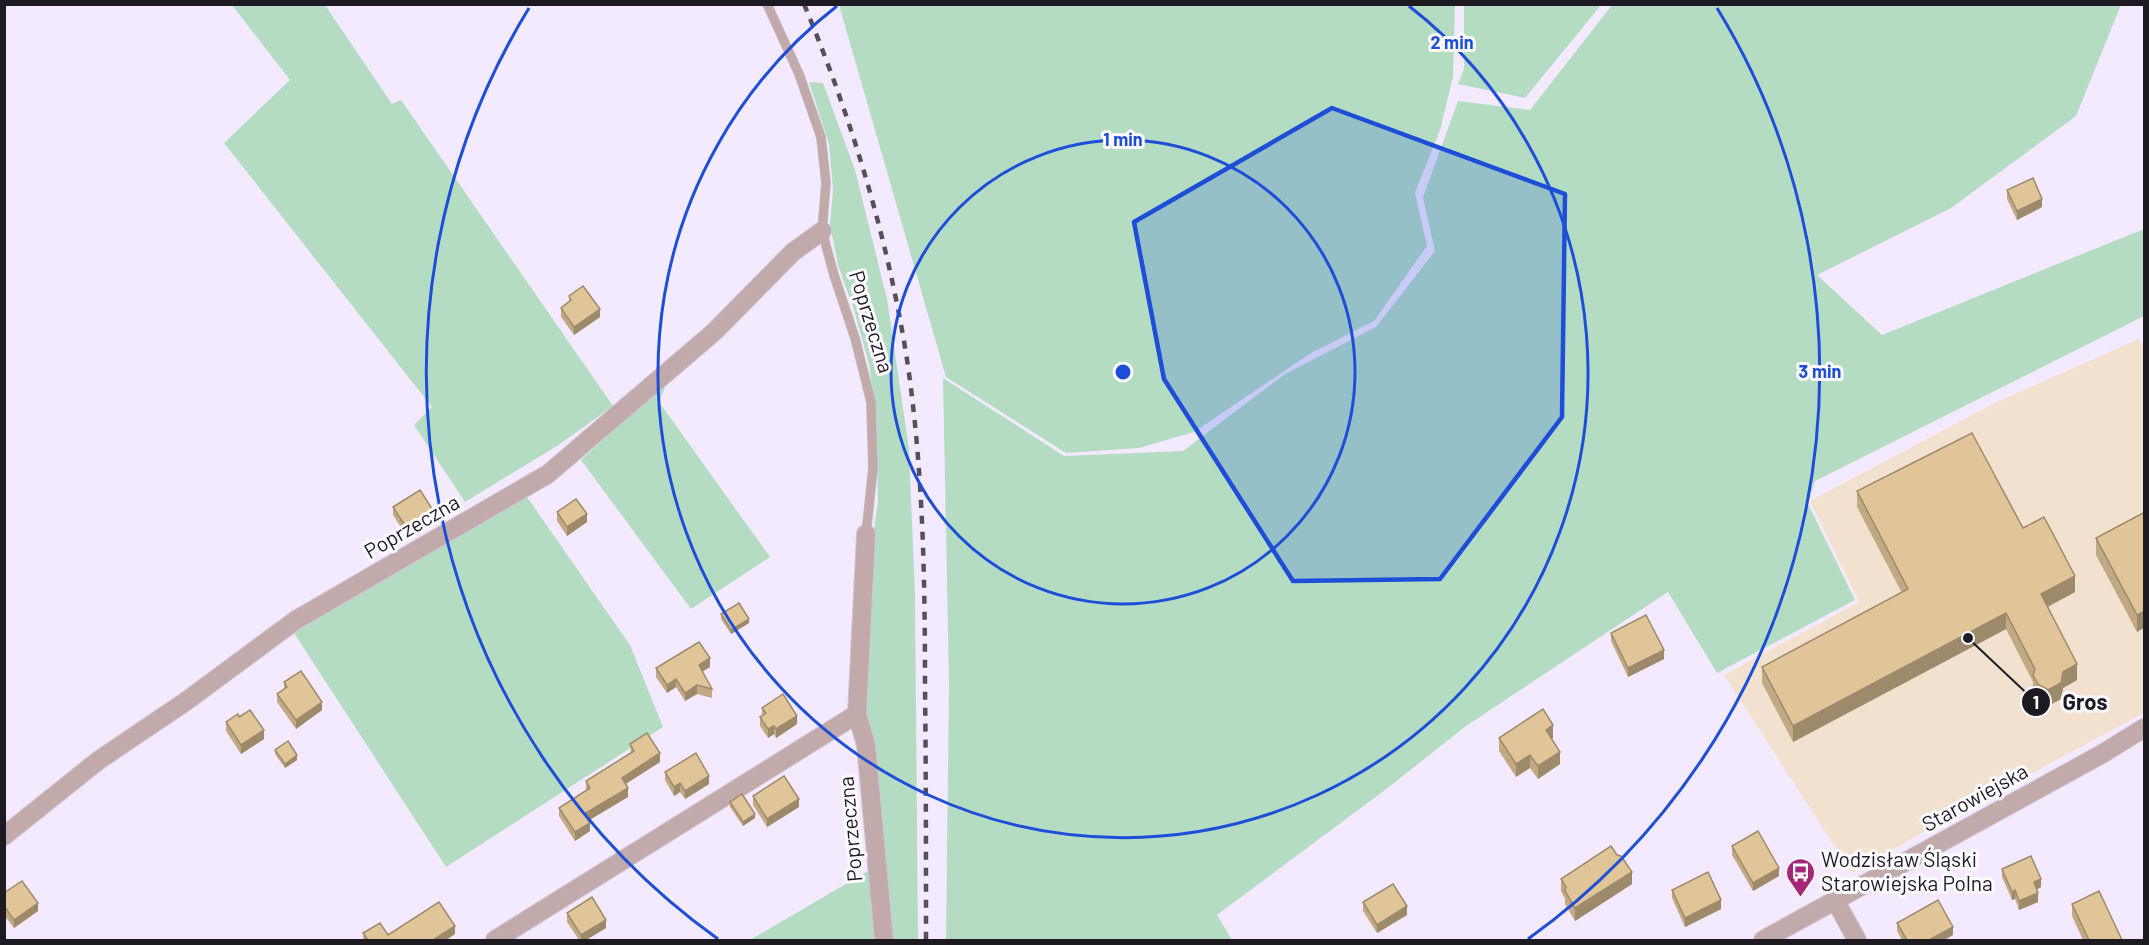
<svg xmlns="http://www.w3.org/2000/svg" width="2149" height="945" viewBox="0 0 2149 945" font-family="Barlow,sans-serif">
<rect width="100%" height="100%" fill="#f3eaff"/>
<!-- industrial -->
<path fill="#f3e1d0" d="M2139 339 2144 348V713L1941 822 1852 873 1724 675 1859 602 1810 501 1997 402Z"/>
<!-- green -->
<g fill="#b4dcc3">
<path d="M232 5H325L392 104 401 100 613 406 557 446 465 502 414 425 432 407 224 143 290 80Z"/>
<path d="M839 5H1455L1453 77 1440 130 1415 193 1427 246 1374 321 1311 353 1194 432 1139 448 1066 453 946 377Z"/>
<path d="M1464 5V4L1601 5 1525 98 1458 84 1464 69Z"/>
<path d="M1612 5H2121L2076 116 1951 208 1817 275 1882 335 2144 229V316L1815 481 1808 504 1855 600 1717 673 1668 592 1466 726 1385 790 1217 915 1232 940H946L949 684 943 378 1064 456 1183 451 1285 374 1376 327 1435 251 1423 197 1458 101 1530 110Z"/>
<path d="M809 82 823 83 855 170 887 299 909 449 915 594 918 940H891L865 715 869 563 878 502 876 418 869 364 854 310 838 265 830 224 833 190 829 144Z"/>
<path d="M668 380 659 402 770 557 691 609 581 460Z"/>
<path d="M527 497 630 645 663 727 446 867 292 630Z"/>
<path d="M873 868 876 940H750Z"/>
</g>
<g fill="none" stroke-linecap="round" stroke-linejoin="round">
<defs>
<path id="service" d="M767 4 799 74 821 137 826 183 822 231 834 275 855 338 871 402 873 468 866 534"/>
<g id="minor">
<path d="M866 534 857 714 866 745 884 940"/>
<path d="M4 836 99 760 185 702 296 620 548 474 714 332 793 252 822 231"/>
<path d="M1835 900 1857 940"/>
<path d="M495 940 857 714"/>
<path d="M1763 940 2102 754 2144 728"/>
</g>
</defs>
<!-- service casing -->
<use href="#service" stroke="#cdc5d7" stroke-width="10"/>
<!-- minor casing -->
<use href="#minor" stroke="#cdc5d7" stroke-width="20"/>
<!-- service -->
<use href="#service" stroke="#c3aaaa" stroke-width="9"/>
<!-- minor -->
<use href="#minor" stroke="#c3aaaa" stroke-width="18"/>
<!-- rail -->
<path stroke="#544f5a" stroke-width="4.5" stroke-dasharray="8 8" stroke-linecap="butt" d="M804 4C851 117 886 232 906 353 923 463 925 575 925 687 926 771 926 856 926 940"/>
</g>
<!-- wall -->
<g fill="#c1a984">
<path d="M2007 190 2042 207 2017 220 2007 199Z"/>
<path d="M569 296 600 317 574 335 561 317V308L569 302Z"/>
<path d="M1857 491 2023 528 2075 592 2048 607 2077 680 2063 688 2061 699 2048 706 2038 700 2033 691V682L2006 629 1793 742 1762 683V667L1902 593 1857 507Z"/>
<path d="M393 507 434 521 407 537 393 515Z"/>
<path d="M557 512 587 522 567 536 557 521Z"/>
<path d="M2145 512V627L2137 632 2096 555V538Z"/>
<path d="M721 614 749 623 731 634 721 619Z"/>
<path d="M1611 633 1664 659 1628 677 1611 641Z"/>
<path d="M710 667 702 671 712 689V698L697 694 685 701 676 687 667 693 656 677V668Z"/>
<path d="M284 682 322 710 296 729 277 702V694L284 689Z"/>
<path d="M762 708 797 724 776 738 774 734 768 738 760 726V717L762 716Z"/>
<path d="M239 717 264 739 241 754 226 731V722Z"/>
<path d="M1499 738H1553L1551 739 1560 764 1538 779 1530 768 1516 777 1499 751Z"/>
<path d="M630 744 660 762 626 784 628 797 588 821 590 831 575 841 559 816V808L586 790V781L631 754Z"/>
<path d="M275 750 297 760 285 768 275 754Z"/>
<path d="M665 772 709 784 685 799 680 792 674 796 665 780Z"/>
<path d="M753 796 799 807 767 827 753 805Z"/>
<path d="M730 802 755 818 743 826 730 807Z"/>
<path d="M1732 846 1779 876 1753 891 1732 855Z"/>
<path d="M1617 855 1632 884 1575 921 1565 904V899L1561 891V879Z"/>
<path d="M2002 869 2041 887 2037 889 2038 902 2019 910 2015 899 2012 900 2002 877Z"/>
<path d="M1672 890 1721 909 1685 927 1672 898Z"/>
<path d="M4 893 38 911 14 928 4 915Z"/>
<path d="M1363 902 1407 915 1377 933 1363 911Z"/>
<path d="M2072 904 2122 940H2083L2072 916Z"/>
<path d="M567 913 606 928 586 940H579L567 922Z"/>
<path d="M1897 923 1953 935 1944 940H1902L1897 931Z"/>
<path d="M363 933 388 935 455 934 446 940H363Z"/>
</g>
<!-- shaded-wall -->
<g fill="#9d8a6b">
<path d="M2042 199V207L2017 220V211Z"/>
<path d="M600 309V317L574 335V327Z"/>
<path d="M434 512V521L407 537V529Z"/>
<path d="M587 514V522L567 536V527Z"/>
<path d="M2075 576V592L2041 610V594Z"/>
<path d="M2145 611V627L2137 632V615Z"/>
<path d="M2006 613V629L1793 742V726Z"/>
<path d="M749 619V623L731 634V630Z"/>
<path d="M1664 650V659L1628 677V668Z"/>
<path d="M710 658V667L699 674V665Z"/>
<path d="M2077 664V680L2063 688 2061 699 2048 706V690L2063 672Z"/>
<path d="M676 679V687L667 693V685Z"/>
<path d="M697 685V694L685 701V693Z"/>
<path d="M322 702V710L296 729V720Z"/>
<path d="M797 716V724L776 738V729Z"/>
<path d="M1553 725V738L1546 743V730Z"/>
<path d="M774 726V734L768 738V729Z"/>
<path d="M264 730V739L241 754V745Z"/>
<path d="M1560 752V764L1538 779V766Z"/>
<path d="M660 753V762L622 786V778Z"/>
<path d="M297 755V760L285 768V764Z"/>
<path d="M1530 755V768L1516 777V764Z"/>
<path d="M709 776V784L685 799V791Z"/>
<path d="M680 783V792L674 796V787Z"/>
<path d="M628 788V797L584 823V814Z"/>
<path d="M799 799V807L767 827V819Z"/>
<path d="M755 814V818L743 826V822Z"/>
<path d="M590 823V831L575 841V832Z"/>
<path d="M1779 868V876L1753 891V883Z"/>
<path d="M1632 872V884L1575 921V908Z"/>
<path d="M2041 879V887L2034 891V882Z"/>
<path d="M2015 890V899L2012 900V892Z"/>
<path d="M2038 893V902L2019 910V901Z"/>
<path d="M1721 900V909L1685 927V918Z"/>
<path d="M38 903V911L14 928V920Z"/>
<path d="M1407 906V915L1377 933V925Z"/>
<path d="M606 920V928L586 940H581V935Z"/>
<path d="M455 926V934L446 940H433Z"/>
<path d="M1953 927V935L1944 940H1929Z"/>
</g>
<!-- building -->
<g fill="#e0c599" stroke="#9d8a6b" stroke-width="1.5">
<path d="M2033 178 2042 199 2017 211 2007 190Z"/>
<path d="M583 286 600 309 574 327 561 308 571 300 569 296Z"/>
<path d="M1972 433 2023 528 2044 517 2075 576 2041 594 2077 664 2063 672 2061 683 2048 690 2038 684 2033 675 2035 669 2006 613 1793 726 1762 667 1908 589 1857 491Z"/>
<path d="M420 490 434 512 407 529 393 507Z"/>
<path d="M576 499 587 514 567 527 557 512Z"/>
<path d="M2145 512V611L2137 615 2096 538Z"/>
<path d="M739 603 749 619 731 630 721 614Z"/>
<path d="M1646 615 1664 650 1628 668 1611 633Z"/>
<path d="M699 642 710 658 699 665 712 689 697 685 685 693 676 679 667 685 656 668Z"/>
<path d="M301 671 322 702 296 720 277 694 287 687 284 682Z"/>
<path d="M783 694 797 716 776 729 774 726 768 729 760 717 766 713 762 708Z"/>
<path d="M1543 709 1553 725 1546 730 1560 752 1538 766 1530 755 1516 764 1499 738Z"/>
<path d="M250 710 264 730 241 745 226 722 238 714 239 717Z"/>
<path d="M647 733 660 753 622 778 628 788 584 814 590 823 575 832 559 808 590 788 586 781 634 751 630 744Z"/>
<path d="M288 741 297 755 285 764 275 750Z"/>
<path d="M696 753 709 776 685 791 680 783 674 787 665 772Z"/>
<path d="M784 776 799 799 767 819 753 796Z"/>
<path d="M742 794 755 814 743 822 730 802Z"/>
<path d="M1758 831 1779 868 1753 883 1732 846Z"/>
<path d="M1611 846 1617 855 1621 856 1632 872 1575 908 1565 891 1566 887 1561 879Z"/>
<path d="M2031 856 2041 879 2034 882 2038 893 2019 901 2015 890 2012 892 2002 869Z"/>
<path d="M1708 872 1721 900 1685 918 1672 890Z"/>
<path d="M22 881 38 903 14 920 4 906V893Z"/>
<path d="M1393 884 1407 906 1377 925 1363 902Z"/>
<path d="M2099 891 2122 940H2089L2072 904Z"/>
<path d="M592 897 606 920 581 935 567 913Z"/>
<path d="M1938 900 1953 927 1929 940H1907L1897 923Z"/>
<path d="M439 902 455 926 433 940H368L363 933 380 923 388 935Z"/>
</g>
<!-- marked area -->
<path fill="#1d4ed8" fill-opacity="0.2" stroke="#1d4ed8" stroke-width="4.5" stroke-linejoin="round" d="M1332 108 1565 194 1562 417 1440 579 1293 581 1164 379 1134 222Z"/>
<!-- distance rings -->
<g fill="none" stroke="#1d4ed8" stroke-width="3">
<circle cx="1123" cy="372" r="232"/>
<path d="M1409 6A465 465 0 1 1 837 6"/>
<path d="M718 939A697 697 0 0 1 529 8M1717 8A697 697 0 0 1 1528 939"/>
</g>
<!-- icons -->
<defs>
<symbol id="bus-pin" viewBox="-11 -11 22 30"><path d="M0 17L-7.5 6A9.5 9.5 0 1 1 7.5 6Z" fill="#a52778" stroke="#fdfbff"/><path d="M-5-6H5V4H4V6H2V4H-2V6H-4V4H-5ZM-3.5-4V0h7V-4ZM-3.5 1.2v1.5H-2V1.2ZM2 1.2v1.5H3.5V1.2Z" fill="#fff"/></symbol>
</defs>
<g fill-rule="evenodd">
<use href="#bus-pin" x="1784" y="856" width="33" height="45"/>
</g>
<g text-anchor="middle" stroke-width="6" stroke-linejoin="round" paint-order="stroke">
<!-- street labels -->
<g font-size="21" fill="#1e1a22" stroke="#fdfbff">
<text transform="translate(871 322) rotate(73)" y="7">Poprzeczna</text>
<text transform="translate(412 527) rotate(-30)" y="7">Poprzeczna</text>
<text transform="translate(1975 798) rotate(-29)" y="7">Starowiejska</text>
<text transform="translate(851 829) rotate(-95)" y="7">Poprzeczna</text>
</g>
<!-- poi labels -->
<g font-size="21" fill="#1e1a22" stroke="#fdfbff" text-anchor="start">
<text x="1821" y="867">Wodzisław Śląski<tspan x="1821" dy="24">Starowiejska Polna</tspan></text>
</g>
</g>
<circle cx="1123" cy="372" r="9" fill="#1d4ed8" stroke="#fdfbff" stroke-width="3"/>
<g font-size="18" text-anchor="middle" font-weight="bold" fill="#1d4ed8" stroke="#fdfbff" stroke-width="6" stroke-linejoin="round" paint-order="stroke">
<text x="1452" y="49">2 min</text>
<text x="1123" y="146">1 min</text>
<text x="1820" y="378">3 min</text>
</g>
<!-- callouts -->
<path fill="none" stroke="#1e1a22" stroke-width="2" d="M1968 638L2036 702"/>
<g fill="#1e1a22" stroke="#fdfbff" stroke-width="2">
<circle cx="1968" cy="638" r="6"/>
<circle cx="2036" cy="702" r="15"/>
</g>
<g font-size="18" text-anchor="middle" font-weight="bold" fill="#fff">
<text x="2036" y="709">1</text>
</g>
<g font-size="22" text-anchor="middle" font-weight="bold" fill="#1e1a22" stroke="#fdfbff" stroke-width="6" stroke-linejoin="round" paint-order="stroke">
<text x="2085" y="710">Gros</text>
</g>
<!-- border -->
<rect width="2149" height="945" fill="none" stroke="#1e1a22" stroke-width="12"/>
</svg>
